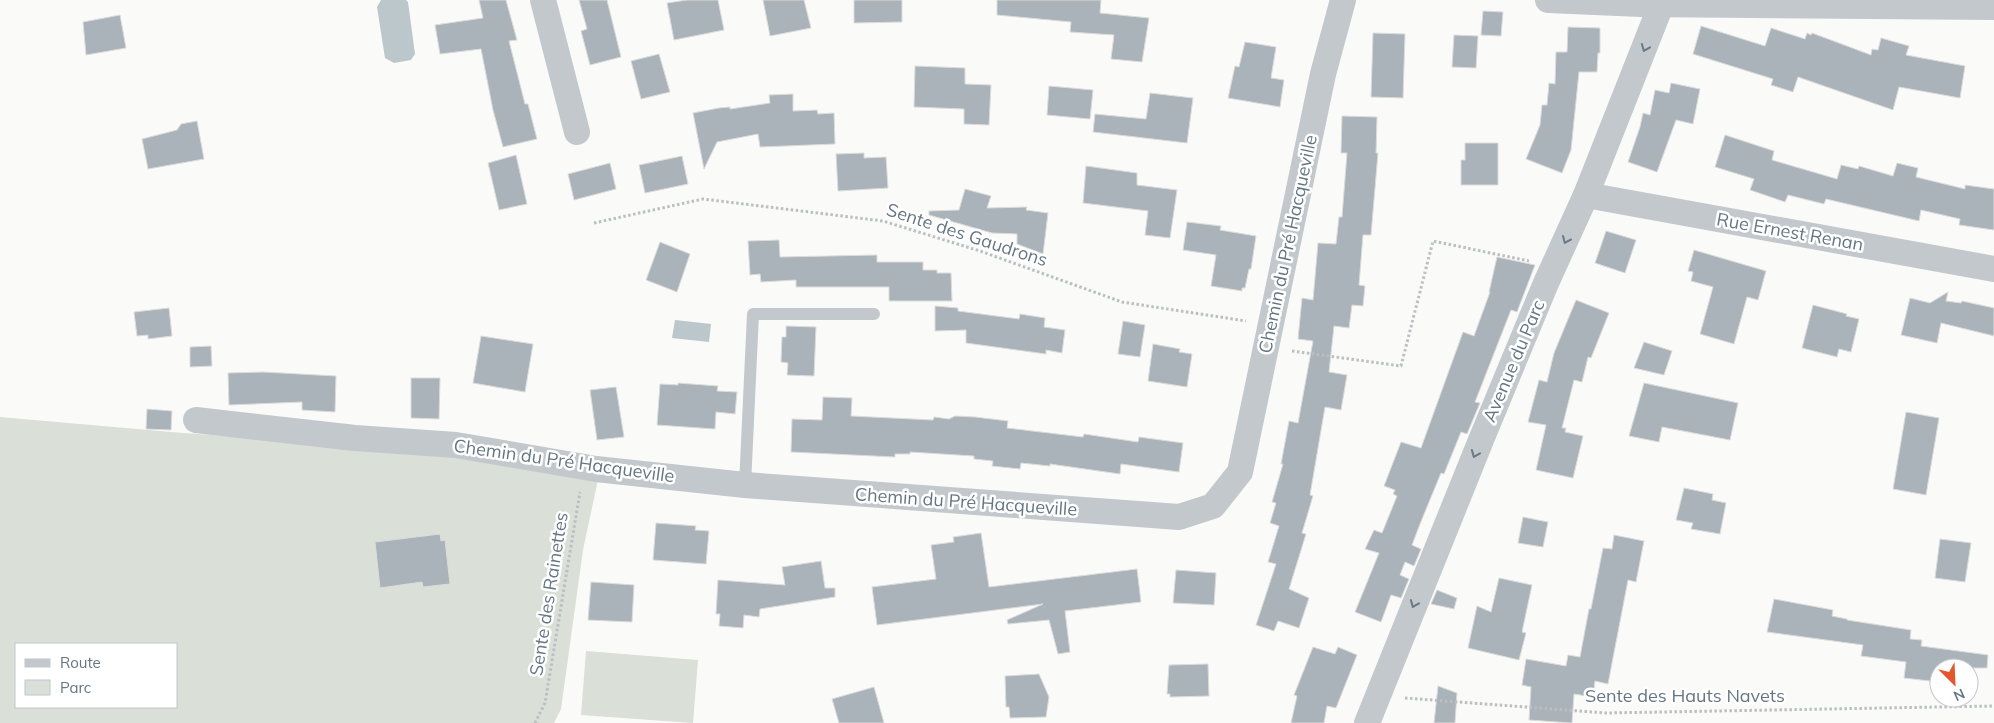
<svg xmlns="http://www.w3.org/2000/svg" width="1994" height="723" viewBox="0 0 1994 723" font-family="Mulish,sans-serif">
<rect width="100%" height="100%" fill="#fafaf8"/>
<!-- green -->
<g fill="#dadfd7" fill-rule="evenodd">
<path d="M0 417 171 432 452 453 599 475 583 550 561 709 554 723H0ZM16 644H176V707H16Z"/>
<path d="M586 651 698 660 693 723 581 715Z"/>
</g>
<!-- water -->
<g fill="#bbc7cb">
<path d="M381 0H406L408 2 415 54 411 60 394 63 385 58 377 7Z"/>
<path d="M675 320 711 324 709 342 672 338Z"/>
</g>
<!-- building -->
<g fill="#aab3b9" stroke="#dcdcda">
<path d="M479 0H506L517 40 509 41 525 104H528L537 139 503 147 493 110 481 49 440 54 435 25 483 18Z"/>
<path d="M579 0H607L621 57 590 65 581 31 587 29Z"/>
<path d="M687 0H718L724 30 674 40 667 3Z"/>
<path d="M763 0H804L811 28 770 36Z"/>
<path d="M854 0H902V22L854 23Z"/>
<path d="M997 0H1101L1100 13 1149 18 1142 62 1111 59 1114 35 1070 32 1071 22 997 15Z"/>
<path d="M1483 11 1503 12 1501 36 1481 35Z"/>
<path d="M120 15 126 48 86 55 83 22Z"/>
<path d="M1701 26 1765 46 1771 28 1805 39 1807 33 1811 35 1812 33 1871 55 1872 49 1878 50 1881 38 1909 46 1906 55 1965 66 1960 98 1899 87 1893 110 1798 77 1793 92 1771 85 1773 79 1693 54Z"/>
<path d="M1568 27 1600 28V53H1598L1597 72H1579L1571 150 1562 173 1526 159 1540 125 1542 105H1547L1549 83 1555 84 1556 52H1567Z"/>
<path d="M1373 33 1405 34 1403 98 1371 97Z"/>
<path d="M1454 35 1478 36 1476 68 1452 67Z"/>
<path d="M1245 42 1276 47 1271 78 1284 80 1280 107 1228 98 1235 66 1239 67Z"/>
<path d="M659 54 670 92 641 99 631 61Z"/>
<path d="M915 66 965 68V84L991 85 989 125 964 124V109L914 107Z"/>
<path d="M1671 83 1700 89 1693 124 1676 120 1657 172 1628 162 1640 127 1643 113 1650 115 1655 90 1669 93Z"/>
<path d="M1049 86 1093 90 1090 119 1047 115Z"/>
<path d="M1150 93 1193 98 1187 143 1093 132 1095 114 1146 119Z"/>
<path d="M793 94V111L817 110 818 114 834 113 835 144 760 147 758 134 717 142 704 169 693 113 719 108 730 107V109L770 103 769 95Z"/>
<path d="M1342 116 1377 117 1376 153H1378L1371 235H1363L1359 285 1365 286 1363 306 1352 305 1349 328 1334 326 1329 372 1347 375 1341 410 1325 407 1310 495 1313 496 1302 533 1306 534 1289 589 1309 598 1299 628 1278 621 1274 631 1256 625 1276 564 1268 562 1279 526 1270 523 1276 503 1272 502 1283 464H1281L1289 421 1298 423 1313 341 1298 339 1302 298 1313 300 1318 243 1336 244 1339 217H1342L1347 153H1341Z"/>
<path d="M197 121 204 159 148 169 142 139 177 130 181 124Z"/>
<path d="M1725 135 1774 151 1772 160 1837 179 1841 165 1858 169 1859 166 1893 176 1897 163 1918 168 1916 177 1965 189V185L1994 189V230L1959 225 1960 219 1921 210 1919 221 1826 199 1824 204 1788 195 1785 202 1750 190 1754 179 1715 167Z"/>
<path d="M1465 143H1498V185H1461V160H1465Z"/>
<path d="M864 153V158L886 157 888 188 838 191 836 154Z"/>
<path d="M516 155 527 204 499 210 488 163Z"/>
<path d="M682 156 688 184 645 193 639 165Z"/>
<path d="M610 163 616 189 574 200 568 174Z"/>
<path d="M1086 166 1137 173V185L1177 190 1170 238 1145 235 1148 211 1083 203Z"/>
<path d="M965 189 991 196 987 208 1027 207 1026 210 1048 213 1043 254 1017 244V234L992 233 929 215V211L959 210Z"/>
<path d="M1187 222 1221 226 1220 230 1256 236 1251 269H1249L1245 288H1242V291L1211 286 1216 255 1183 250Z"/>
<path d="M1606 231 1636 240 1625 273 1595 263Z"/>
<path d="M779 240 780 257 877 255V262H923V270H937V273H951L952 301H889V287H796V280L761 282 760 274 750 275 748 241Z"/>
<path d="M660 242 690 254 677 292 646 280Z"/>
<path d="M1694 250 1766 271 1758 300 1747 297 1734 344 1700 334 1713 287 1691 281 1693 272 1688 271Z"/>
<path d="M1497 257 1535 265 1517 312 1511 310 1475 402 1480 403 1467 434 1461 432 1444 474 1441 473 1420 524 1412 545 1421 549 1414 566 1405 562 1400 575 1409 579 1401 598 1391 595 1381 622 1355 612 1379 553 1365 549 1374 530 1382 533 1397 496 1393 494 1395 490 1384 486 1401 442 1421 448 1463 332 1474 336 1490 292H1489Z"/>
<path d="M1948 292 1946 301 1961 303 1962 301 1994 308V336L1941 323 1937 343 1901 335 1910 298 1930 303Z"/>
<path d="M1576 300 1609 313 1591 358 1588 357 1582 382 1574 380 1562 428H1566L1565 432 1583 436 1573 478 1536 470 1546 425 1528 422 1539 380 1547 382 1554 353Z"/>
<path d="M1813 305 1847 314 1846 316 1859 319 1851 352 1839 349 1837 357 1802 348Z"/>
<path d="M935 306 958 308V311L1019 319 1020 314 1045 318 1044 327 1065 330 1062 353 1046 350V354L966 343V330L935 331Z"/>
<path d="M169 308 172 336 148 339V335L137 336 134 312Z"/>
<path d="M1123 321 1145 325 1140 357 1118 354Z"/>
<path d="M786 326 816 327 814 376 787 375 788 363 781 362 782 337H786Z"/>
<path d="M481 336 533 344 525 392 473 383Z"/>
<path d="M1644 342 1672 351 1664 375 1634 368Z"/>
<path d="M1153 344 1180 349 1179 352 1192 354 1187 387 1148 381Z"/>
<path d="M211 346 212 366 190 367V347Z"/>
<path d="M263 372 336 376 335 412 302 410V402L229 405 228 373Z"/>
<path d="M411 378H440L439 419 411 418Z"/>
<path d="M678 383 718 386 717 391 737 392 735 414 716 412 715 429 657 425 660 384 678 385Z"/>
<path d="M1644 383 1738 403 1730 440 1662 427 1659 442 1629 436Z"/>
<path d="M616 387 624 437 597 440 590 390Z"/>
<path d="M823 397 852 398 851 416 933 420 934 417 949 419 955 416 975 417 1008 421 1007 428 1083 437 1084 434 1138 442 1139 437 1183 443 1179 472 1121 464 1120 474 1050 464V466L1021 463 1020 469 992 466 993 461 974 459V456L910 452V454H895V457L791 452 792 419 822 420Z"/>
<path d="M147 409 172 411 171 430 146 429Z"/>
<path d="M1906 412 1939 418 1926 495 1893 489Z"/>
<path d="M1684 488 1713 494 1712 500 1726 503 1720 534 1691 529 1693 523 1676 520Z"/>
<path d="M1523 517 1548 522 1543 547 1518 543Z"/>
<path d="M656 523 696 526 695 530 709 531 706 564 653 560Z"/>
<path d="M981 533 989 587 1137 569 1141 602 1065 611 1070 652 1058 654 1049 620 1008 624 1007 620 1043 604 877 625 872 587 936 579 931 545 954 542 953 537Z"/>
<path d="M440 534 441 541 445 540 450 584 423 587 422 582 380 588 375 542Z"/>
<path d="M1614 535 1644 541 1636 582 1628 580 1608 684 1595 681 1593 697 1574 694 1572 723 1529 720 1531 687 1522 685 1526 659 1566 666 1568 655 1580 657 1589 609H1591L1603 548 1612 549Z"/>
<path d="M1940 539 1971 543 1965 582 1935 578Z"/>
<path d="M821 561 825 588H835V597L760 609 759 617 744 615 743 628 719 626 720 614H716L718 580 785 585 782 567Z"/>
<path d="M1176 570 1216 573 1214 605 1173 603Z"/>
<path d="M1499 578 1532 585 1522 632 1526 633 1519 660 1468 648 1477 606 1491 612Z"/>
<path d="M591 582 634 585 632 622 588 620Z"/>
<path d="M1437 590 1457 598 1454 609 1431 604Z"/>
<path d="M1774 599 1833 610 1832 616 1847 619V620L1911 630 1910 639 1922 640 1921 646 1988 655 1987 668H1939V682L1904 678 1906 662 1861 656 1863 645 1767 632Z"/>
<path d="M1313 647 1335 654 1338 647 1357 655 1336 708 1327 706 1324 723H1291L1297 696 1294 695Z"/>
<path d="M1208 664 1209 696 1170 697V694H1167L1169 665Z"/>
<path d="M1039 674 1049 697 1046 717 1010 718 1009 707H1006L1005 676Z"/>
<path d="M1438 686 1457 693 1455 723H1434Z"/>
<path d="M874 687 884 723H839L832 699Z"/>
</g>
<g fill="none" stroke-linecap="round" stroke-linejoin="round">
<!-- path -->
<g stroke="#bbbfc2" stroke-width="3" stroke-dasharray="2.5 2.5" stroke-linecap="butt">
<path d="M594 223 703 199 883 221 980 251 1122 302 1246 321"/>
<path d="M1292 351 1401 366 1433 241 1529 261"/>
<path d="M1405 698 1606 713 1994 706"/>
<path d="M535 723 545 703 580 492"/>
</g>
<!-- service -->
<path stroke="#c3c8cc" stroke-width="12" d="M745 485 753 314H874"/>
<!-- minor -->
<g stroke="#c3c8cc" stroke-width="26">
<path d="M543 0 577 132"/>
<path d="M1548 0 1641 4 1994 7"/>
<path d="M1586 195 1994 269"/>
<path d="M196 420 355 438 456 445 596 469 745 485 1179 517 1213 506 1240 472 1323 74 1343 0"/>
<path d="M1367 723 1481 440 1546 283 1586 195 1663 0"/>
</g>
</g>
<!-- one-way arrows -->
<defs><path id="oneway-chevron" d="M-2-3.5L2.5 0L-2 3.5" fill="none" stroke-width="1.6" stroke-linecap="round" stroke-linejoin="round" transform="scale(1.25)"/></defs>
<g stroke="#6a7a87">
<use href="#oneway-chevron" transform="translate(1645 48) rotate(112)"/>
<use href="#oneway-chevron" transform="translate(1566 240) rotate(114)"/>
<use href="#oneway-chevron" transform="translate(1475 454) rotate(112)"/>
<use href="#oneway-chevron" transform="translate(1414 604) rotate(112)"/>
</g>
<g text-anchor="middle" stroke-width="5" stroke-linejoin="round" paint-order="stroke">
<!-- street labels -->
<g font-size="18" fill="#657683" stroke="#fff">
<text transform="translate(1790 232) rotate(10)" y="6">Rue Ernest Renan</text>
<text transform="translate(967 235) rotate(18)" y="6">Sente des Gaudrons</text>
<text transform="translate(1288 244) rotate(-78)" y="6">Chemin du Pré Hacqueville</text>
<text transform="translate(1514 361) rotate(-67)" y="6">Avenue du Parc</text>
<text transform="translate(564 461) rotate(8)" y="6">Chemin du Pré Hacqueville</text>
<text transform="translate(966 502) rotate(4)" y="6">Chemin du Pré Hacqueville</text>
<text transform="translate(549 594) rotate(-81)" y="6">Sente des Rainettes</text>
<text x="1685" y="702">Sente des Hauts Navets</text>
</g>
</g>
<!-- legend -->
<rect x="15" y="643" width="162" height="65" fill="#ffffff" stroke="#c1c8cd"/>
<rect x="25" y="659" width="25" height="8" fill="#c3c8cc" stroke="#c1c8cd"/>
<text x="60" y="668" font-size="15" fill="#657683">Route</text>
<rect x="25" y="680" width="25" height="15" fill="#dadfd7" stroke="#c1c8cd"/>
<text x="60" y="693" font-size="15" fill="#657683">Parc</text>
<!-- north arrow -->
<g transform="translate(1954 683) rotate(156)"><circle r="24" fill="#ffffff" stroke="#c1c8cd"/>
<path d="M0-4L9 19L0 12L-9 19Z" fill="#e4572e"/>
<text y="-8" font-size="14" font-weight="bold" text-anchor="middle" fill="#657683">N</text>
</g>
</svg>
